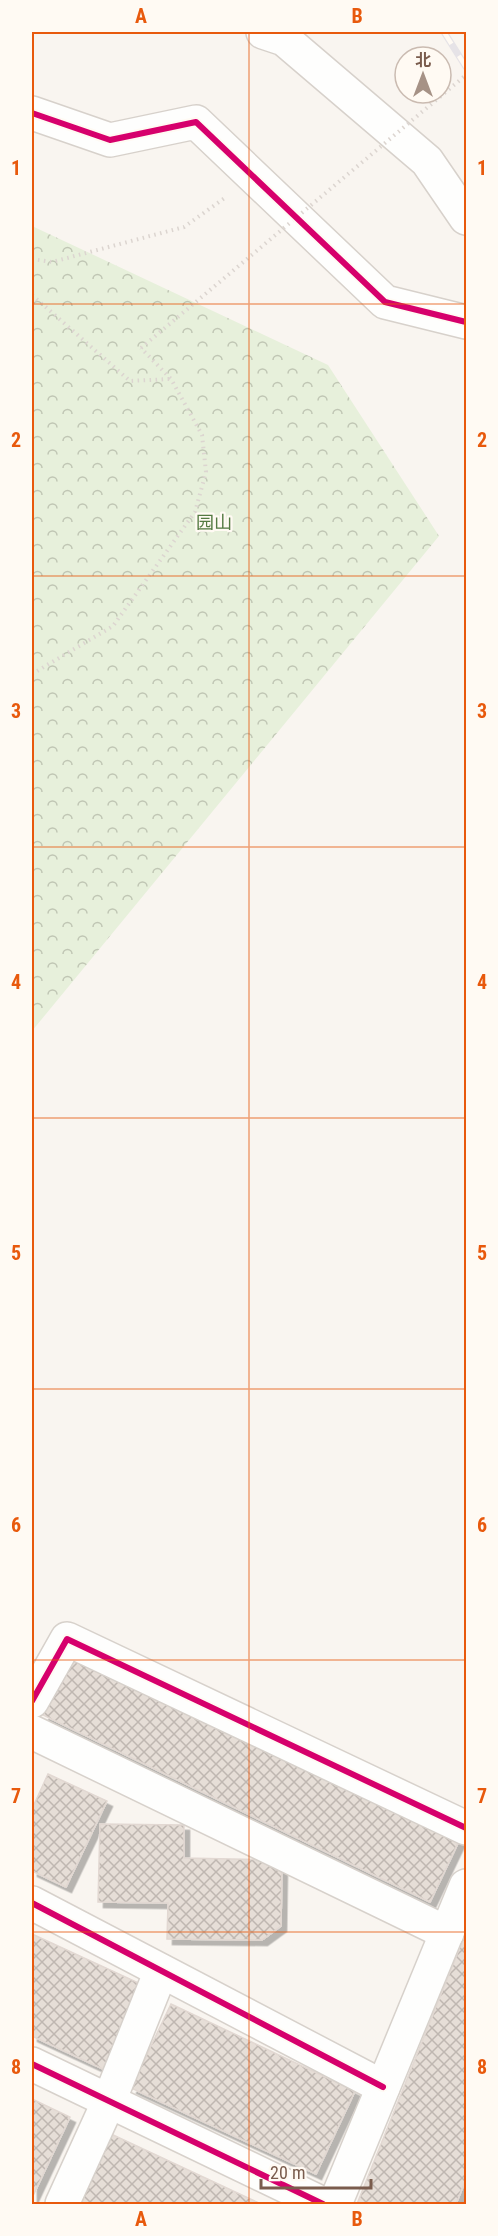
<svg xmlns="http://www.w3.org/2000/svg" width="498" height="2236" viewBox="0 0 498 2236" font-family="'Roboto Condensed','Noto Sans SC',sans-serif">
<defs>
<pattern id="forest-crowns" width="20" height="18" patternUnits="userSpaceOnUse" patternTransform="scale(1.5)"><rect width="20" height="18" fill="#e7f0db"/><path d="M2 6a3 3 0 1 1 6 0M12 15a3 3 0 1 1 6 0" fill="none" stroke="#c0c6b4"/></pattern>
<pattern id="building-cross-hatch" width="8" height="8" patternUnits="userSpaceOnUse" patternTransform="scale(1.5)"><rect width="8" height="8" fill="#e6ded7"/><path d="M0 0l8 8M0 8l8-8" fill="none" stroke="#bfb7b1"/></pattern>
<filter id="shadow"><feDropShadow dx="5.5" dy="5.5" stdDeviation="0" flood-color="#0004"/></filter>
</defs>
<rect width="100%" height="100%" fill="#f9f5f0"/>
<!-- forest -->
<path fill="url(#forest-crowns)" d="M32 226 328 365 439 536 32 1031Z"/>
<!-- building -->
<g fill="url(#building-cross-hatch)" stroke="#e2d8d2" stroke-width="1.5" filter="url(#shadow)">
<path d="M72 1655 459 1841 430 1902 43 1715Z"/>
<path d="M48 1774 107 1801 66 1887 32 1871V1809Z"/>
<path d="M100 1824 184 1825V1858L282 1860 281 1926 262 1940 167 1939 168 1903 98 1902Z"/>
<path d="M466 1932V2179L456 2204H357Z"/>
<path d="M32 1934 143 1985 103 2069 32 2036Z"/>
<path d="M171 2004 355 2091 316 2174 131 2088Z"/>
<path d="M32 2099 70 2117 32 2198Z"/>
<path d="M111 2134 261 2204H78Z"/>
</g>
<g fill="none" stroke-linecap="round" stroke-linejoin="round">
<defs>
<g id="minor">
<path d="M263 32 284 39 427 161 466 218"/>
<path d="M32 113 110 140 196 122 385 302 466 322"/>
<path d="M32 1701 67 1639 466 1828"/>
<path d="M32 1732 447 1933"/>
<path d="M32 1903 383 2087"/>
<path d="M32 2064 323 2204"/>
<path d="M62 2204 109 2101 161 1971"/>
<path d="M335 2204 466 1886"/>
</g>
</defs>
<!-- minor casing -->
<use href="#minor" stroke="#d7d1cb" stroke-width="36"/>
<!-- path -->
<g stroke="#dcd5d0" stroke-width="4" stroke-dasharray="1.5 4.5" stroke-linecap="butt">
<path d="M32 259 52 262 184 227 226 197"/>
<path d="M32 295 130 381 170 379"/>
<path d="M32 674 113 626 195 512 206 472 202 435 171 379 141 348"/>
</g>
<!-- minor -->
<use href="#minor" stroke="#fefefd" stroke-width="33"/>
<defs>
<path id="rail" d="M444 32 466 67"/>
</defs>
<!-- rail casing -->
<use href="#rail" stroke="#e6e3e7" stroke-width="7"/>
<!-- rail -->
<use href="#rail" stroke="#fffaf3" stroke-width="4.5" stroke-dasharray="14" stroke-linecap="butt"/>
<!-- path-bridge -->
<path stroke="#dcd5d0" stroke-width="4" stroke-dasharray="1.5 4.5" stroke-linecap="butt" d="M141 348 466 75"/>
<defs>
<g id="cycleway">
<path d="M32 113 110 140 196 122 385 302 466 322"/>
<path d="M32 1701 67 1639 466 1828"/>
<path d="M32 1903 383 2087"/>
<path d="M32 2064 323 2204"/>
</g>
</defs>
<!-- cycleway casing -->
<use href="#cycleway" stroke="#fffaf3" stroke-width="10"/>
<!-- cycleway -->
<use href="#cycleway" stroke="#d6006c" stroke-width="6"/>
</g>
<!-- grid -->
<path fill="none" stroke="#e8590c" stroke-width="1.5" stroke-opacity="0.55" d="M249 32V2204M32 304H466M32 576H466M32 847H466M32 1118H466M32 1389H466M32 1660H466M32 1932H466"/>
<g text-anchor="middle" stroke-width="4.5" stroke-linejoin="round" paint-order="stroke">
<!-- park labels -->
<g font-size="18" fill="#537a41" stroke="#fffaf3">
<text x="214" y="529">园山</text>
</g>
</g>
<!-- border -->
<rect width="498" height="2236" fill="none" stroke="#fffaf3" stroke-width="66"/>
<!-- north arrow -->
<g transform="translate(423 75)"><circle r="28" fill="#fffaf3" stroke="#cabbb1" stroke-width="1.5"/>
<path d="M0-4.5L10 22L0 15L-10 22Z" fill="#a69286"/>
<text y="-9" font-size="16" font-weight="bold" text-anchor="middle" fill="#7a5c4d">北</text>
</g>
<!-- scale -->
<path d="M261 2179v9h110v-9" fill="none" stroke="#7a5c4d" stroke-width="3"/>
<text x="270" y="2179" font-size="18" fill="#7a5c4d" stroke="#fffaf3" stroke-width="4.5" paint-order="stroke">20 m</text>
<rect x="33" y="33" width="432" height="2170" fill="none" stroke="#e8590c" stroke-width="2"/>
<g font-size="20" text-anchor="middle" font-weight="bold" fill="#e8590c">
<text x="141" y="23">A</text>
<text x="357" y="23">B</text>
<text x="16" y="175">1</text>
<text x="482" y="175">1</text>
<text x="16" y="447">2</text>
<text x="482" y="447">2</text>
<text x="16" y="718">3</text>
<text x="482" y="718">3</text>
<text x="16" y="989">4</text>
<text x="482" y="989">4</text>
<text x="16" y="1260">5</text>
<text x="482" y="1260">5</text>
<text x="16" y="1532">6</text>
<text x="482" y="1532">6</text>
<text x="16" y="1803">7</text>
<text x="482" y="1803">7</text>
<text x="16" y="2074">8</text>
<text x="482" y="2074">8</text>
<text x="141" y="2226">A</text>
<text x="357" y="2226">B</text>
</g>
</svg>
